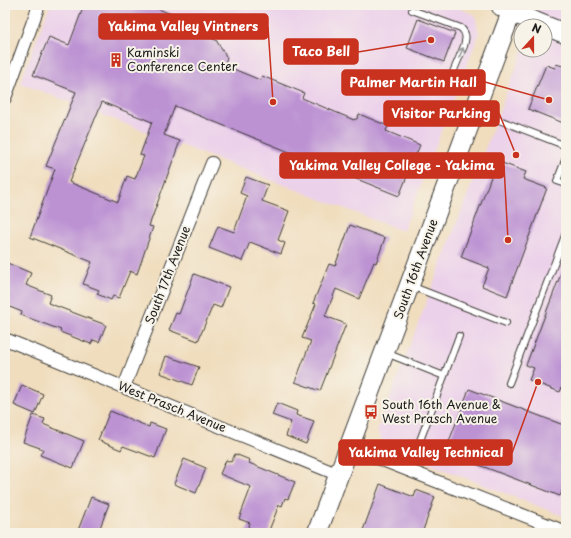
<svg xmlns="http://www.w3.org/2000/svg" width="571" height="538" viewBox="0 0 571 538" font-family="'Playpen Sans',sans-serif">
<rect width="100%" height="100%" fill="#f7f3e8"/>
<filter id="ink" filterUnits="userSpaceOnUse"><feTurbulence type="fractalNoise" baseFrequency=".025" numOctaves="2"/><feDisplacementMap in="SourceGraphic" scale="8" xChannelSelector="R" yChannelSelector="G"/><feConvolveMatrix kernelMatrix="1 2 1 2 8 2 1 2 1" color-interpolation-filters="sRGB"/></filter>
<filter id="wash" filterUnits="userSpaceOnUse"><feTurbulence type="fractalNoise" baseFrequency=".012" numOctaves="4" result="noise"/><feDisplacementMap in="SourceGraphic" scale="16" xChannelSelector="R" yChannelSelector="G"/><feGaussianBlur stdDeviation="0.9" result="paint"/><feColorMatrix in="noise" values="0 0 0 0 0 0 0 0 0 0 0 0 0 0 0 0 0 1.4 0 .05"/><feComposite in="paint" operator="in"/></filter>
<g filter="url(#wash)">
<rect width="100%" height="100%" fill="#f0ddbd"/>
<!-- built -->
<g fill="#ecd1ea">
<path d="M50 5H450L475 15 479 34 403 231 20 83Z"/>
<path d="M540 5H566V517L386 447 377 431 523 50H545V26H532Z"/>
</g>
<g id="blocks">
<!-- building -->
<g fill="#bc92d3" fill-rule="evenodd">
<path d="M84 5H148L184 19 180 28 203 37V35L216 40 227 58 224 65 260 80 262 76 304 93 302 98 354 120 355 119H357L359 114 388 126 386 131 420 145 399 196 175 106 164 135 180 141 149 226 153 227 137 274 130 271 119 298 113 296 111 300 97 294 99 290 83 284 92 262 30 237 55 169 46 166 76 92 33 75 49 37 69 45ZM102 102 152 122 140 155 144 156 135 179 127 176 118 202 69 182Z"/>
<path d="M418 19 455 33 444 62 407 48Z"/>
<path d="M556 64 566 67V124L528 109 546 65 555 68Z"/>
<path d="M497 161 526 172 523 179 547 188 507 296 482 286 489 268 461 257Z"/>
<path d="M246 177 268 185 262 201 289 211 278 240 285 243 281 254 250 242 242 261 209 248 218 226 234 232 247 196 240 193Z"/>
<path d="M350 225 385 238 376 263 374 262 359 299 336 289 325 316 346 324 320 391 295 382 311 341 302 338 316 304 313 303 329 264 335 266Z"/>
<path d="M5 262 31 273 26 285 51 295 48 303 106 325 99 342 93 340 91 344 60 332 61 330 21 315 22 312 5 305Z"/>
<path d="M565 263H566V377L560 392 529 380 534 368 526 365Z"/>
<path d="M194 274 229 287 221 308 213 305 198 341 169 330 176 313 179 314Z"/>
<path d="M166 356 199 367 192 385 160 373Z"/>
<path d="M22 385 43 394 35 414 14 405Z"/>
<path d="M469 389 566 426V481L560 496 445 452Z"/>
<path d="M277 403 297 411 296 415 314 421 306 444 286 436 291 422 272 415Z"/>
<path d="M110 411 149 427 150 423 166 429 155 458 123 446 121 450 98 440Z"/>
<path d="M33 415 45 419 43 424 84 441 73 468 40 455 43 449 23 442Z"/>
<path d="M235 454 250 460 249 463 295 482 288 499 285 498 282 506 279 505 268 533H246L250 523 239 519 251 487 220 474 226 460 231 462Z"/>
<path d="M184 459 206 468 196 493 174 484Z"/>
<path d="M380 484 414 497 416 490 435 497 422 533H362Z"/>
<path d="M91 497 109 504 98 533H77Z"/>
</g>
</g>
</g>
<g filter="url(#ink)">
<use href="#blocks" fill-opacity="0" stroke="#3c3934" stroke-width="1"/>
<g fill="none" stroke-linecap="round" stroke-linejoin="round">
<defs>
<g id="lane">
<path d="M412 10 461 28C467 34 466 38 464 46L446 89"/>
<path d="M476 111 566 146"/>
<path d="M566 158 557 181 566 184"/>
<path d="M411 286 506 323"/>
<path d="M386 353 444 376"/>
<path d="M509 383 566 233"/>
<path d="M409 470 459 336"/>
</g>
<g id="street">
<path d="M5 98 39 5"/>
<path d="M5 339 339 475"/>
<path d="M124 387 212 163"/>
<path d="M349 447 566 532"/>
</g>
<g id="primary">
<path d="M501 6 511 12 566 34"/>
<path d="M317 533 514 5"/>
</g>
</defs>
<!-- lane casing -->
<use href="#lane" stroke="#3c3934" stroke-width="8"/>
<!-- street casing -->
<use href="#street" stroke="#3c3934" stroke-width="14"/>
<!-- primary casing -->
<use href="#primary" stroke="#3c3934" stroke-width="21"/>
<!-- lane -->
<use href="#lane" stroke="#fff" stroke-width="6"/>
<!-- street -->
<use href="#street" stroke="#fff" stroke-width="12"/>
<!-- primary -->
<use href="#primary" stroke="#fff" stroke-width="19"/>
</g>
<!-- one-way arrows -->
<defs><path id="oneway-shaft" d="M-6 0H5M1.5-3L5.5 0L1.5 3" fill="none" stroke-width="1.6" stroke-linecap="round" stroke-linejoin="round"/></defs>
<use stroke="#999" href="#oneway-shaft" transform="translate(461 53) rotate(-68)"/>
</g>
<!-- icons -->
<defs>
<symbol id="building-bare" viewBox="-9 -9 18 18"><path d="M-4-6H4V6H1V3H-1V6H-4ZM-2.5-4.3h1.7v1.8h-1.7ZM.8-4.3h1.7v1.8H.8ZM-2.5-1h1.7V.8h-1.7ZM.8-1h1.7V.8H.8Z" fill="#c8321e" stroke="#f7f3e8" stroke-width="2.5" paint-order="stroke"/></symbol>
<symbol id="bus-bare" viewBox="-9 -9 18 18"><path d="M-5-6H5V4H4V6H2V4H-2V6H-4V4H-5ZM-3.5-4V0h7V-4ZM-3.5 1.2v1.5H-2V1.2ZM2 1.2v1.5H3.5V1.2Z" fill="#c8321e" stroke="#f7f3e8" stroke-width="2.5" paint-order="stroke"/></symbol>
</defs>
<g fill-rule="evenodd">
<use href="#building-bare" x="106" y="50" width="20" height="20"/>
<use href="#bus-bare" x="361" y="402" width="20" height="20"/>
</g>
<g text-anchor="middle" stroke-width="4" stroke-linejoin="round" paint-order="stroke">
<!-- poi labels -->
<g font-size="12" fill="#1c1c1c" stroke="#f7f3e8" text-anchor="start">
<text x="127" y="57">Kaminski<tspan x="127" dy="14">Conference Center</tspan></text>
<text x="382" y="409">South 16th Avenue &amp;<tspan x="382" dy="14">West Prasch Avenue</tspan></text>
</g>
<!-- street labels -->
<g font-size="12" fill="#1c1c1c" stroke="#f7f3e8">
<text transform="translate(416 269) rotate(-70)" y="4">South 16th Avenue</text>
<text transform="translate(168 275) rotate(-69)" y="4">South 17th Avenue</text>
<text transform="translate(172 407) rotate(22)" y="4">West Prasch Avenue</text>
</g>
</g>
<!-- callouts -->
<path fill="none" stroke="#c8321e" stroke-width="1.5" d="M273 102L268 27M431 40L358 52M549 100L485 82M516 155L499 113M508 240L504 166M538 382L512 453"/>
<g fill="#c8321e" stroke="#f7f3e8" stroke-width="1.5">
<circle cx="273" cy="102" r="4"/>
<circle cx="431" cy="40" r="4"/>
<circle cx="549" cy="100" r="4"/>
<circle cx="516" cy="155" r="4"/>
<circle cx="508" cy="240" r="4"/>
<circle cx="538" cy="382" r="4"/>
</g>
<g fill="#c8321e" stroke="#c8321e" stroke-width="1.5">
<rect x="99" y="14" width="169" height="25" rx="4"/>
<rect x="284" y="39" width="74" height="25" rx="4"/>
<rect x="342" y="70" width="143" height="25" rx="4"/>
<rect x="384" y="101" width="115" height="25" rx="4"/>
<rect x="280" y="153" width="224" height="25" rx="4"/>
<rect x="339" y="440" width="173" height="25" rx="4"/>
</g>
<g font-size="13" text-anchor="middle" font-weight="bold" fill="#fff">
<text x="183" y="31">Yakima Valley Vintners</text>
<text x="321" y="56">Taco Bell</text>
<text x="413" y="87">Palmer Martin Hall</text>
<text x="441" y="118">Visitor Parking</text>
<text x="392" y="170">Yakima Valley College - Yakima</text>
<text x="426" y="457">Yakima Valley Technical</text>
</g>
<!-- margin -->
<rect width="571" height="538" fill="none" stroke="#f7f3e8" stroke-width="20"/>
<!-- north arrow -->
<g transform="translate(533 38) rotate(21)"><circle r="19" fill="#f7f3e8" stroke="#9f9d96"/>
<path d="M0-3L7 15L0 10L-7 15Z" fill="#c8321e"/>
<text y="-6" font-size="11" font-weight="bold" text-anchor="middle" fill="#1c1c1c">N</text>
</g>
</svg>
